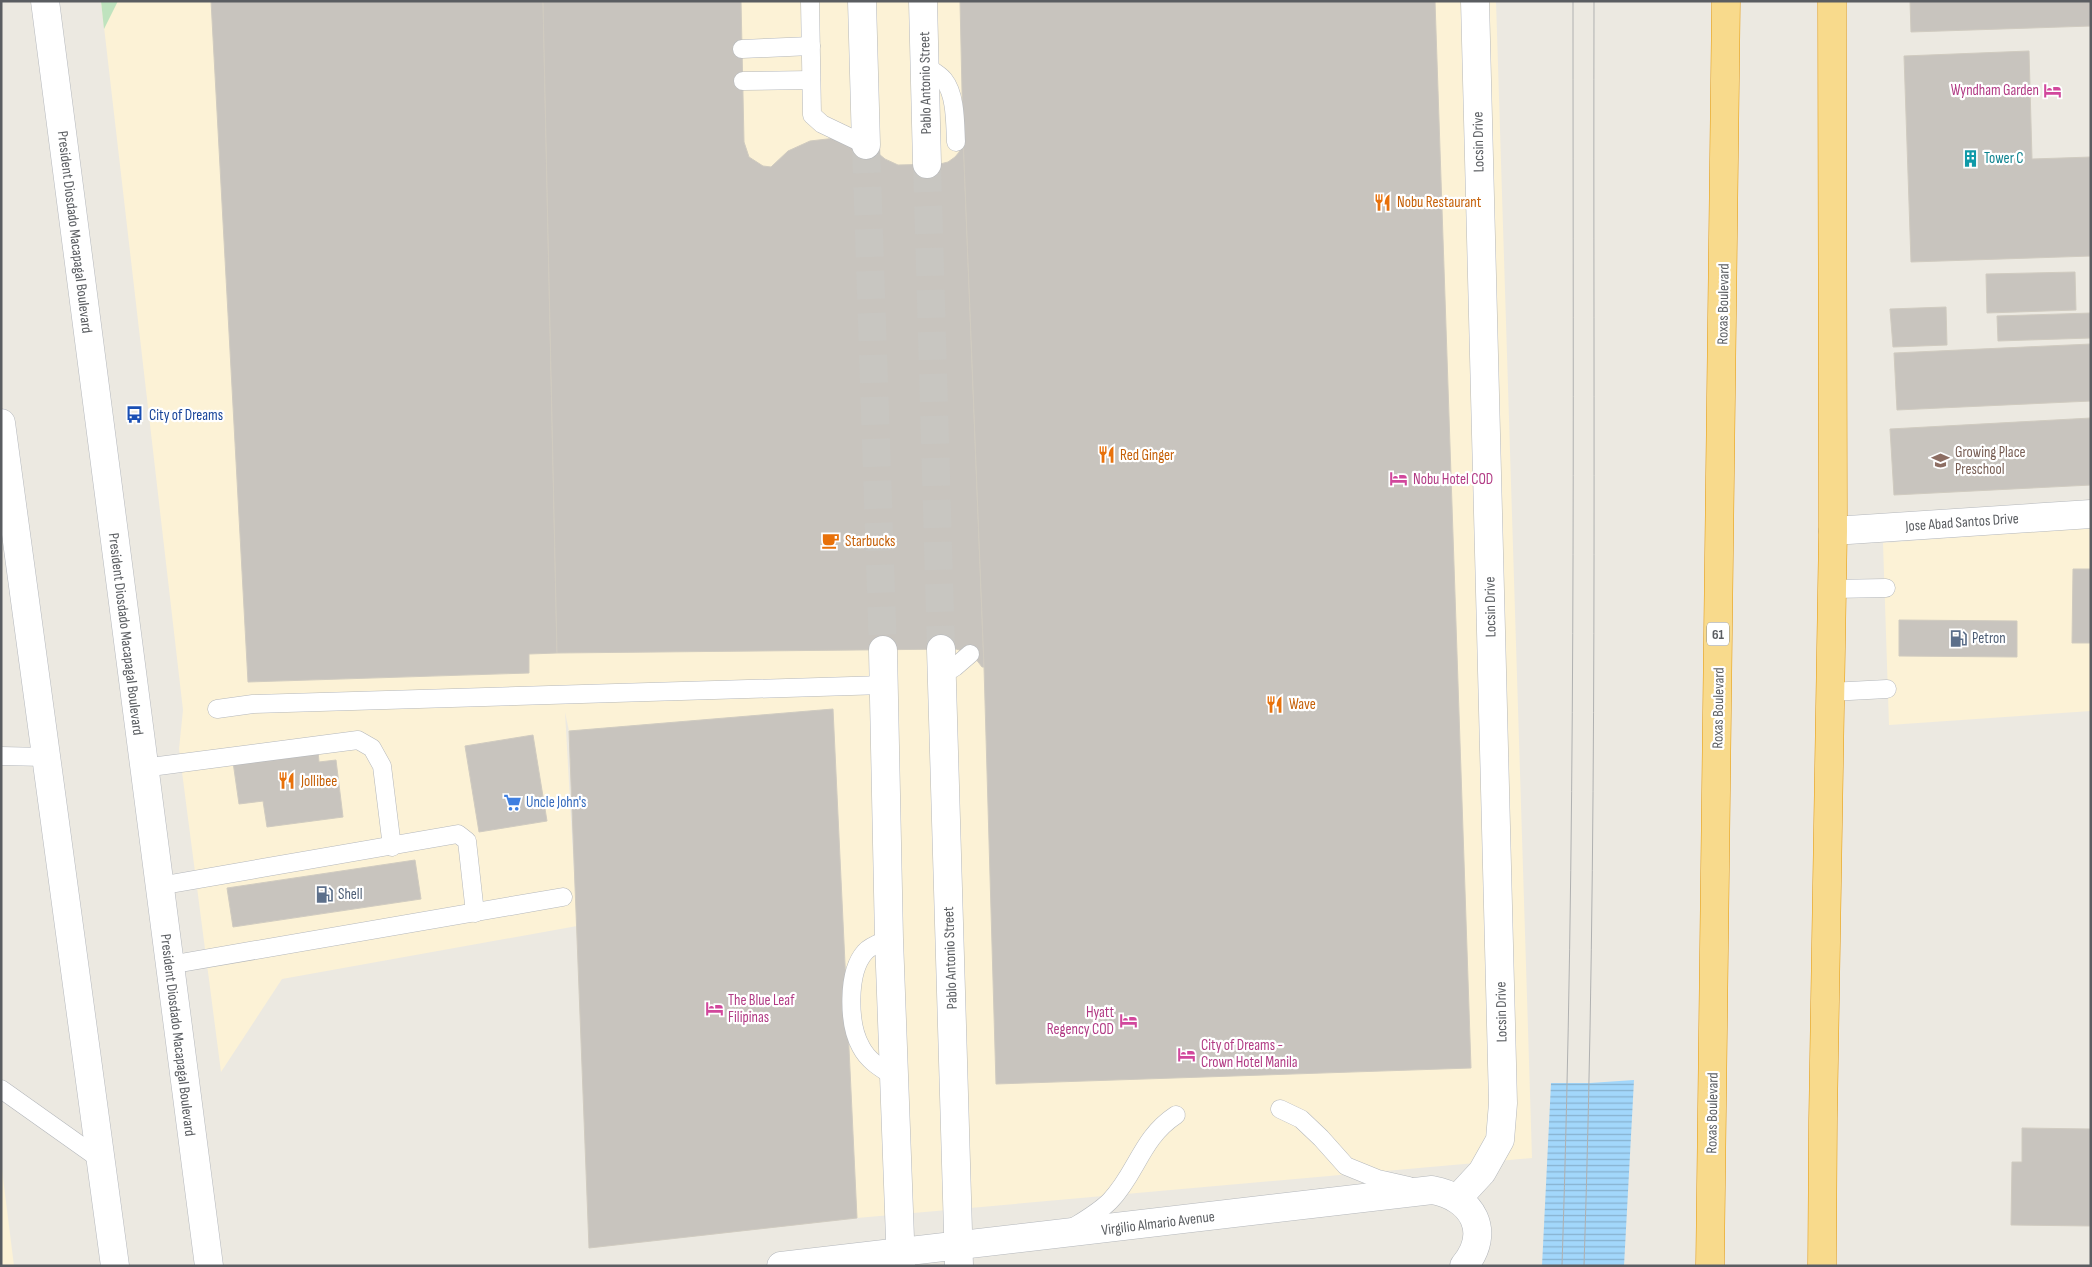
<svg xmlns="http://www.w3.org/2000/svg" width="2092" height="1267" viewBox="0 0 2092 1267" font-family="'Sofia Sans Condensed',sans-serif">
<defs>
<pattern id="water-rules" width="6" height="5" patternUnits="userSpaceOnUse" patternTransform="scale(1.25)"><rect width="6" height="5" fill="#a2d7fb"/><path d="M0 2.5h6" fill="none" stroke="#87b2cf"/></pattern>
</defs>
<rect width="100%" height="100%" fill="#ece9e1"/>
<!-- commercial -->
<g fill="#fcf2d6">
<path d="M101 1H1496L1532 1158 857 1218 833 709 569 731 565 712 577 926 282 979 221 1072 179 749 183 710Z"/>
<path d="M2091 527V711L1889 725 1883 543Z"/>
<path d="M1 1162 14 1266H1Z"/>
</g>
<!-- green -->
<path fill="#bfe3be" d="M101 1H118L104 29Z"/>
<!-- water -->
<path fill="url(#water-rules)" d="M1634 1080 1624 1266H1542L1551 1083H1590Z"/>
<!-- building -->
<g fill="#c8c4be" stroke="#d0cbc0">
<path d="M211 1H543L557 653 529 654V673L248 682Z"/>
<path d="M543 1H741L744 142 749 157 763 166 771 167 788 151 810 141 836 138 873 149 885 159 898 165 940 164 948 162 955 157 960 151 961 135H963L984 667H982L972 654 956 649 557 653Z"/>
<path d="M960 1H1435L1471 1068 996 1084 984 667 963 135Z"/>
<path d="M1910 1H2091V26L1911 32Z"/>
<path d="M2029 51 2032 159 2091 157V256L1911 262 1904 56Z"/>
<path d="M2075 272 2076 310 1987 313 1986 274Z"/>
<path d="M1946 307 1947 345 1893 347 1890 309Z"/>
<path d="M2091 313V338L1998 341 1997 316Z"/>
<path d="M2091 344V401L1897 410 1894 353Z"/>
<path d="M2091 418V485L1894 495 1890 429Z"/>
<path d="M2073 569H2091V643H2072Z"/>
<path d="M1899 620 2017 621V657L1899 656Z"/>
<path d="M833 709 857 1218 589 1248 569 731Z"/>
<path d="M533 735 547 821 479 832 465 746Z"/>
<path d="M318 751 319 762 336 760 343 817 267 827 263 801 239 804 233 762Z"/>
<path d="M415 860 421 899 233 927 227 888Z"/>
<path d="M2022 1128 2091 1129V1226L2011 1225 2012 1162H2022Z"/>
</g>
<g fill="none" stroke-linecap="round" stroke-linejoin="round">
<!-- street-tunnel -->
<g stroke="#c8c6c1" stroke-width="28" stroke-dasharray="28 14" stroke-linecap="butt">
<path d="M866 145 883 650"/>
<path d="M927 164 941 649"/>
</g>
<defs>
<g id="lane">
<path d="M810 1 812 115 822 124 866 145"/>
<path d="M742 49 811 46"/>
<path d="M925 66C931 70 939 74 944 80 956 95 955 124 956 142"/>
<path d="M743 81 811 80"/>
<path d="M1832 589 1886 588"/>
<path d="M942 675 955 667 970 654"/>
<path d="M1830 692 1887 689"/>
<path d="M217 709 253 704 884 685"/>
<path d="M1 756 45 757"/>
<path d="M143 768 358 740 372 748 382 766 392 847"/>
<path d="M159 886 458 834 467 841 475 913"/>
<path d="M889 939C882 942 870 946 865 952 847 972 848 1024 861 1047 868 1061 882 1069 895 1077"/>
<path d="M169 965 563 897"/>
<path d="M1 1089 101 1160"/>
<path d="M1280 1109 1301 1119 1321 1138 1346 1166 1378 1179 1409 1186"/>
<path d="M1072 1228C1085 1220 1099 1212 1110 1201 1137 1173 1141 1138 1176 1115"/>
</g>
<g id="street">
<path d="M862 1 866 145"/>
<path d="M923 1 927 164"/>
<path d="M1833 531 2091 514"/>
<path d="M941 649 959 1266"/>
<path d="M883 650 889 939 901 1266"/>
<path d="M1458 1198 1482 1172 1500 1140 1503 1103 1475 1"/>
<path d="M781 1266 1432 1190C1473 1197 1492 1232 1464 1266"/>
</g>
<g id="secondary">
<path d="M45 1 209 1266"/>
<path d="M1 423 115 1266"/>
</g>
<g id="highway">
<path d="M1710 1266 1726 1"/>
<path d="M1822 1266 1823 1119 1833 531 1832 1"/>
</g>
</defs>
<!-- lane casing -->
<use href="#lane" stroke="#b4b7bb" stroke-width="19"/>
<!-- street casing -->
<use href="#street" stroke="#b4b7bb" stroke-width="29"/>
<!-- secondary casing -->
<use href="#secondary" stroke="#b5b8bd" stroke-width="29"/>
<!-- highway casing -->
<use href="#highway" stroke="#e49909" stroke-width="29"/>
<!-- lane -->
<use href="#lane" stroke="#fff" stroke-width="18"/>
<!-- street -->
<use href="#street" stroke="#fff" stroke-width="28"/>
<!-- secondary -->
<use href="#secondary" stroke="#fff" stroke-width="28"/>
<!-- highway -->
<use href="#highway" stroke="#f8da8c" stroke-width="28"/>
<!-- tram -->
<g stroke="#b0b1b1" stroke-width="1">
<path d="M1562 1266C1576 844 1573 423 1573 1"/>
<path d="M1584 1266C1598 844 1593 423 1594 1"/>
</g>
</g>
<!-- icons -->
<defs>
<symbol id="hotel-bare" viewBox="-9 -9 18 18"><path d="M-6-4.5h1.5V1H6V5H4.5V3h-9V5H-6ZM-4 0a1.8 1.8 0 1 1 3.6 0ZM.5 0V-2.5h3Q6-2.5 6 0Z" fill="#d1479c" stroke="#fff" stroke-width="2.5" paint-order="stroke"/></symbol>
<symbol id="building-bare" viewBox="-9 -9 18 18"><path d="M-4-6H4V6H1V3H-1V6H-4ZM-2.5-4.3h1.7v1.8h-1.7ZM.8-4.3h1.7v1.8H.8ZM-2.5-1h1.7V.8h-1.7ZM.8-1h1.7V.8H.8Z" fill="#0f9aa8" stroke="#fff" stroke-width="2.5" paint-order="stroke"/></symbol>
<symbol id="restaurant-bare" viewBox="-9 -9 18 18"><path d="M-5-6h1v4h1v-4h1v4h1v-4h1v5L-1.5 .5V6h-2V.5L-5-1ZM5-6V6H3V1.5H1.5Q1.5-4 5-6Z" fill="#e8710a" stroke="#fff" stroke-width="2.5" paint-order="stroke"/></symbol>
<symbol id="bus-bare" viewBox="-9 -9 18 18"><path d="M-5-6H5V4H4V6H2V4H-2V6H-4V4H-5ZM-3.5-4V0h7V-4ZM-3.5 1.2v1.5H-2V1.2ZM2 1.2v1.5H3.5V1.2Z" fill="#1a4fb4" stroke="#fff" stroke-width="2.5" paint-order="stroke"/></symbol>
<symbol id="school-bare" viewBox="-9 -9 18 18"><path d="M0-5L7-2L0 1L-7-2ZM-4 1L0 2.5L4 1V4Q0 6-4 4Z" fill="#8d6e63" stroke="#fff" stroke-width="2.5" paint-order="stroke"/></symbol>
<symbol id="cafe-bare" viewBox="-9 -9 18 18"><path d="M-5.5-4.5H6V0H3Q3 3.5 0 3.5H-2.5Q-5.5 3.5-5.5 0ZM3-3.2v2h1.7v-2ZM-6 4.5H4V6H-6Z" fill="#e8710a" stroke="#fff" stroke-width="2.5" paint-order="stroke"/></symbol>
<symbol id="fuel-bare" viewBox="-9 -9 18 18"><path d="M-5.5-6h7V0h2V4h1.3V-2.5L3-4.5l.8-.8L6-3V5H2.5V1h-1V6h-7ZM-4.2-4.7v3.2H.2V-4.7Z" fill="#5c6f8a" stroke="#fff" stroke-width="2.5" paint-order="stroke"/></symbol>
<symbol id="supermarket-bare" viewBox="-9 -9 18 18"><path d="M-6-5.5h2.5l.6 2H6L4.5 2H-2.5L-4.4-4H-6ZM-1.5 3.2a1.3 1.3 0 1 0 .1 0ZM3 3.2a1.3 1.3 0 1 0 .1 0Z" fill="#3f7fe0" stroke="#fff" stroke-width="2.5" paint-order="stroke"/></symbol>
</defs>
<g fill-rule="evenodd">
<use href="#hotel-bare" x="2040" y="78" width="25" height="25"/>
<use href="#building-bare" x="1958" y="146" width="25" height="25"/>
<use href="#restaurant-bare" x="1370" y="190" width="25" height="25"/>
<use href="#bus-bare" x="122" y="402" width="25" height="25"/>
<use href="#restaurant-bare" x="1094" y="442" width="25" height="25"/>
<use href="#school-bare" x="1928" y="448" width="25" height="25"/>
<use href="#hotel-bare" x="1386" y="466" width="25" height="25"/>
<use href="#cafe-bare" x="818" y="528" width="25" height="25"/>
<use href="#fuel-bare" x="1946" y="626" width="25" height="25"/>
<use href="#restaurant-bare" x="1262" y="692" width="25" height="25"/>
<use href="#restaurant-bare" x="274" y="768" width="25" height="25"/>
<use href="#supermarket-bare" x="500" y="790" width="25" height="25"/>
<use href="#fuel-bare" x="312" y="882" width="25" height="25"/>
<use href="#hotel-bare" x="702" y="996" width="25" height="25"/>
<use href="#hotel-bare" x="1116" y="1008" width="25" height="25"/>
<use href="#hotel-bare" x="1174" y="1042" width="25" height="25"/>
</g>
<g text-anchor="middle" stroke-width="4.5" stroke-linejoin="round" paint-order="stroke">
<!-- shield labels -->
<rect fill="#fff" stroke="#8c8e90" stroke-width="1" x="1707" y="622.5" width="22" height="23" rx="4"/>
<g font-size="14" font-weight="bold" fill="#5a5d61">
<text x="1718" y="639">61</text>
</g>
<!-- street labels -->
<g font-size="15" fill="#5a5d61" stroke="#fff">
<text transform="translate(925 83) rotate(-91)" y="5">Pablo Antonio Street</text>
<text transform="translate(1478 142) rotate(-91)" y="5">Locsin Drive</text>
<text transform="translate(75 232) rotate(83)" y="5">President Diosdado Macapagal Boulevard</text>
<text transform="translate(1723 304) rotate(-89)" y="5">Roxas Boulevard</text>
<text transform="translate(1962 522) rotate(-4)" y="5">Jose Abad Santos Drive</text>
<text transform="translate(1490 607) rotate(-91)" y="5">Locsin Drive</text>
<text transform="translate(126 634) rotate(83)" y="5">President Diosdado Macapagal Boulevard</text>
<text transform="translate(1718 708) rotate(-89)" y="5">Roxas Boulevard</text>
<text transform="translate(950 958) rotate(-92)" y="5">Pablo Antonio Street</text>
<text transform="translate(1501 1012) rotate(-91)" y="5">Locsin Drive</text>
<text transform="translate(178 1035) rotate(83)" y="5">President Diosdado Macapagal Boulevard</text>
<text transform="translate(1712 1113) rotate(-89)" y="5">Roxas Boulevard</text>
<text transform="translate(1158 1223) rotate(-7)" y="5">Virgilio Almario Avenue</text>
</g>
<!-- hotel labels -->
<g font-size="15" fill="#b23c85" stroke="#fff" text-anchor="start">
<text x="2039" y="95" text-anchor="end">Wyndham Garden</text>
<text x="1413" y="484">Nobu Hotel COD</text>
<text x="728" y="1005">The Blue Leaf<tspan x="728" dy="17">Filipinas</tspan></text>
<text x="1114" y="1017" text-anchor="end">Hyatt<tspan x="1114" dy="17">Regency COD</tspan></text>
<text x="1201" y="1050">City of Dreams -<tspan x="1201" dy="17">Crown Hotel Manila</tspan></text>
</g>
<!-- culture labels -->
<g font-size="15" fill="#0d838f" stroke="#fff" text-anchor="start">
<text x="1984" y="163">Tower C</text>
</g>
<!-- food labels -->
<g font-size="15" fill="#c56008" stroke="#fff" text-anchor="start">
<text x="1397" y="207">Nobu Restaurant</text>
<text x="1120" y="460">Red Ginger</text>
<text x="845" y="546">Starbucks</text>
<text x="1289" y="709">Wave</text>
<text x="301" y="786">Jollibee</text>
</g>
<!-- transit labels -->
<g font-size="15" fill="#164399" stroke="#fff" text-anchor="start">
<text x="149" y="420">City of Dreams</text>
</g>
<!-- education labels -->
<g font-size="15" fill="#785e54" stroke="#fff" text-anchor="start">
<text x="1955" y="457">Growing Place<tspan x="1955" dy="17">Preschool</tspan></text>
</g>
<!-- service labels -->
<g font-size="15" fill="#4e5e75" stroke="#fff" text-anchor="start">
<text x="1972" y="643">Petron</text>
<text x="338" y="899">Shell</text>
</g>
<!-- shop labels -->
<g font-size="15" fill="#366cbe" stroke="#fff" text-anchor="start">
<text x="526" y="807">Uncle John's</text>
</g>
</g>
<!-- border -->
<rect width="2092" height="1267" fill="none" stroke="#5a5d61" stroke-width="5"/>
</svg>
